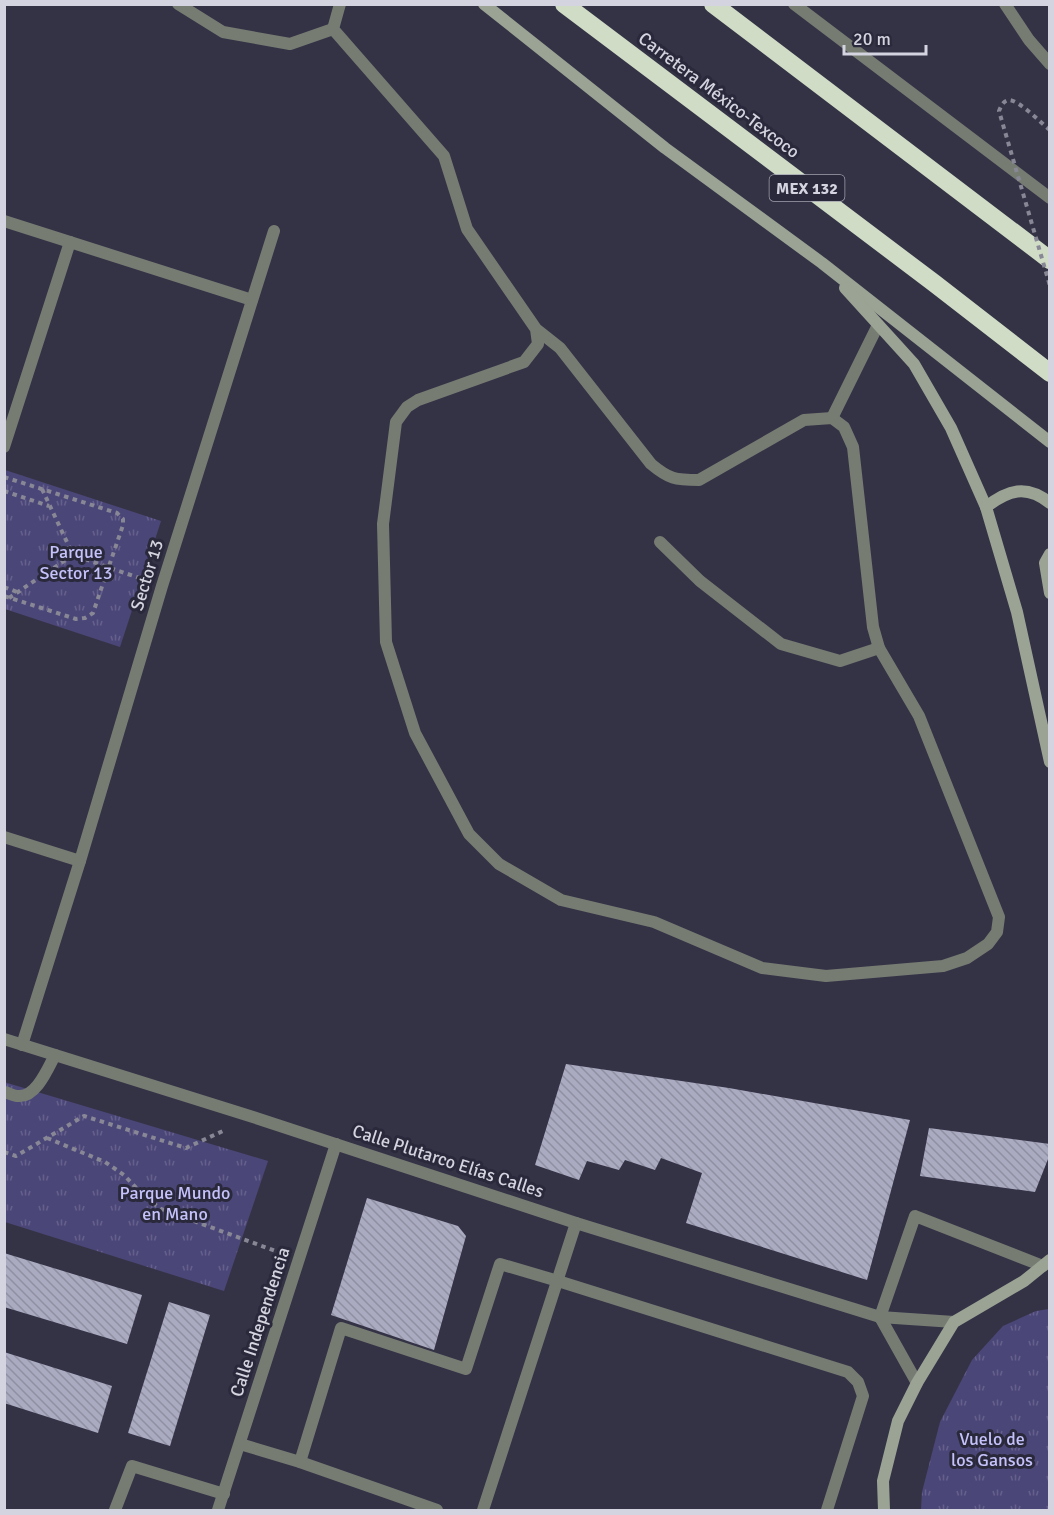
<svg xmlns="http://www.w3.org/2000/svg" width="1054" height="1515" viewBox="0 0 1054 1515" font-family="Signika,sans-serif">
<defs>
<pattern id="park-tufts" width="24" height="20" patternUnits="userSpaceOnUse" patternTransform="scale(1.5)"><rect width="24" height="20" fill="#4b4678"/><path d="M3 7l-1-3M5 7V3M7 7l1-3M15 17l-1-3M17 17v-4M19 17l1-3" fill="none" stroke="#64608b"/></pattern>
<pattern id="building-back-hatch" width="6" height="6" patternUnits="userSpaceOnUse" patternTransform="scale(1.5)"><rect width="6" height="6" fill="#aaaac1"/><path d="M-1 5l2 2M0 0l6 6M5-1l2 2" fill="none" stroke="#9090a2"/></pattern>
</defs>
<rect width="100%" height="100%" fill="#343346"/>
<!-- park -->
<g fill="url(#park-tufts)">
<path d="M5 470 161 521 120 647 5 609Z"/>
<path d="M4 1082 268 1161 224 1291 5 1222Z"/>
<path d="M1049 1309V1510H921L922 1492 940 1422 972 1360 1003 1326 1036 1311Z"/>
</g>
<!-- building -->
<g fill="url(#building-back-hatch)">
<path d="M566 1064 729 1088 910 1120 867 1280 686 1223 702 1173 661 1158 655 1170 625 1160 619 1170 587 1161 579 1180 535 1165Z"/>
<path d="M929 1128 1050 1144V1154L1035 1192 920 1176Z"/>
<path d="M367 1198 458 1226 466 1236 434 1350 331 1315Z"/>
<path d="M4 1253 142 1295 127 1344 4 1307Z"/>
<path d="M169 1302 210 1315 170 1446 128 1433Z"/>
<path d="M4 1352 112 1386 98 1433 4 1403Z"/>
</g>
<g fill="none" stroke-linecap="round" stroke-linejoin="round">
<!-- path -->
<g stroke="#888796" stroke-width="4" stroke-dasharray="4.5 4.5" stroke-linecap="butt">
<path d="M4 477 117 513 123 519V525L93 613 85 618 76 619 4 596"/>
<path d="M42 489 73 555"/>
<path d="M4 491 49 506"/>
<path d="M4 587 17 592"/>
<path d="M9 598 73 555 145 580"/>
<path d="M47 1138 105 1162 124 1175 145 1197 161 1209 281 1253"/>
<path d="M4 1152 16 1156 84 1116 186 1148 225 1130"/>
</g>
<!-- lane -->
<g stroke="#777c73" stroke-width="12">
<path d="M178 4 223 32 290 44 333 29"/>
<path d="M340 4 333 29 444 156 467 229 536 329 560 348 651 464C669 479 675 480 699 480L804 420 832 418 844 427 853 447 873 627 879 648 919 716 999 917 997 932 988 944 967 958 943 966 826 976 762 968 654 922 561 900 499 864 469 834 415 733 386 642 383 524 396 422 407 407 418 400 524 362 538 344 536 329"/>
<path d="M1005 4 1029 40 1050 64"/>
<path d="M832 418 878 325"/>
<path d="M660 542 700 581 781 644 840 661 879 648"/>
<path d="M4 1092C9 1093 14 1096 18 1096 36 1098 48 1068 55 1055"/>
<path d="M880 1317 915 1216 1043 1266"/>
<path d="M240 1444 300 1462 437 1510"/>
<path d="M300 1462 341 1328 466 1369 500 1264 558 1281 848 1372 858 1382 863 1396 827 1510"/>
<path d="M115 1510 132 1466 224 1494"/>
<path d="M483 1510 576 1223"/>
</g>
<!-- street -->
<g stroke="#777c73" stroke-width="12">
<path d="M794 4 1050 198"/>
<path d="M4 221 252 300"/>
<path d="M4 447 70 242"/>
<path d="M4 837 80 861"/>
<path d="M4 1039 253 1117 576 1223 880 1317 954 1322"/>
<path d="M22 1045 80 861 162 586 274 231"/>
<path d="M880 1317 917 1383"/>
<path d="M218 1510 336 1144"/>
</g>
<!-- secondary -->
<g stroke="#9ba394" stroke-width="12">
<path d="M484 4 665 148 822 263 1050 442"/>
<path d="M845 288 914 364 951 428 986 507 1017 612 1050 762"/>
<path d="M986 507C1008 490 1026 484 1050 503"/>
<path d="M1050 554 1045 563 1050 593"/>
<path d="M884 1510 883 1481 898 1421 917 1383 954 1322 1024 1281 1050 1260"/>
</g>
<!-- highway -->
<g stroke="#d0dcc6" stroke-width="18">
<path d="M564 4 934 283 1050 373"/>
<path d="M713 4 1050 260"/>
</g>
<!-- path-bridge -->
<path stroke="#888796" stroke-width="4" stroke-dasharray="4.5 4.5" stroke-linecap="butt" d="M1050 130C1041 123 1019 100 1009 100 1003 101 1001 106 999 111L1050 286"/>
</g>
<g text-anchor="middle" stroke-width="6" stroke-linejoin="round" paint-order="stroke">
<!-- shield labels -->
<rect fill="#2a293b" stroke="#a1a1ae" stroke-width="1.5" x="769.5" y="175" width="75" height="26" rx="4.5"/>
<g font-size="16" font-weight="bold" fill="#d4d4e0">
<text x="807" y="194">MEX 132</text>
</g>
<!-- street labels -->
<g font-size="18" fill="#d4d4e0" stroke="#2a293b">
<text transform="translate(719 95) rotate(37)" y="6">Carretera México-Texcoco</text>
<text transform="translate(147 575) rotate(-73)" y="6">Sector 13</text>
<text transform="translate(448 1161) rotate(18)" y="6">Calle Plutarco Elías Calles</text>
<text transform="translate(260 1322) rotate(-72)" y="6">Calle Independencia</text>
</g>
<!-- park labels -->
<g font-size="18" fill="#c5c2fb" stroke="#2a293b">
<text x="76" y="558">Parque<tspan x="76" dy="21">Sector 13</tspan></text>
<text x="175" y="1199">Parque Mundo<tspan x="175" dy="21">en Mano</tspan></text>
<text x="992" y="1445">Vuelo de<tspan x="992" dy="21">los Gansos</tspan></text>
</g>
</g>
<!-- border -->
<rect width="1054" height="1515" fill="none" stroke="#d4d4e0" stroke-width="12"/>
<!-- scale -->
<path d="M844 45v9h82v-9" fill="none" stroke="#d4d4e0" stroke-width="3"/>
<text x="853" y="45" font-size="18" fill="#d4d4e0" stroke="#2a293b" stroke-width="4.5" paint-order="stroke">20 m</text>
</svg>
